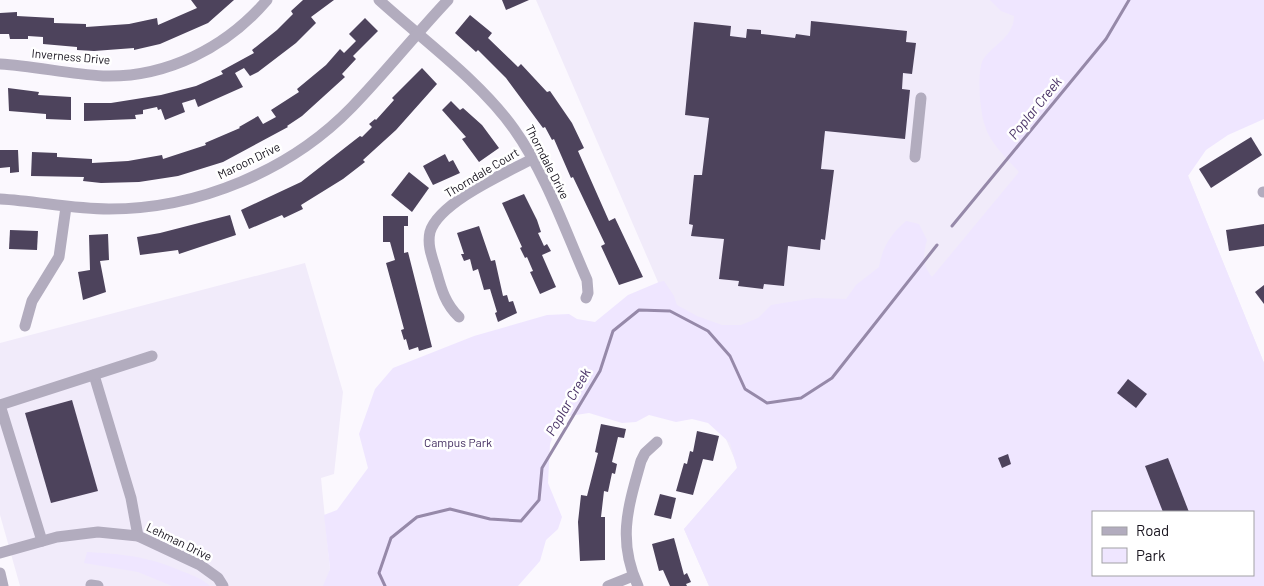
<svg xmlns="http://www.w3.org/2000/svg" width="1264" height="586" viewBox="0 0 1264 586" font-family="Barlow,sans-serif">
<rect width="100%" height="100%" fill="#fbf8fe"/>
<!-- built -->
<g fill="#f1ebfa" fill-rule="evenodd">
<path d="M536 0H1117L1264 363V586H709L684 529 738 467ZM1093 512H1253V575H1093Z"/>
<path d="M305 263 343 392 334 474 321 478 330 569 325 586H20L0 515V343Z"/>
</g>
<!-- green -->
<g fill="#efe6ff" fill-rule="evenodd">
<path d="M990 0H1264V119L1228 135 1206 150 1188 176 1264 363V586H709L684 529 737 468 730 443 708 423 692 419 676 422 649 415 636 422 622 423 589 413 569 416 557 426 550 444 548 483 562 517 558 529 546 540 540 561 518 586H323L330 569 324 515 337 510 368 468 359 434 375 389 393 368 474 336 547 315 569 314 577 319 595 322 628 295 659 282 664 281 674 296 677 305 697 316 722 325H741L758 318 771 305 814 298 846 299 856 285 879 267C883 246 890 235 906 221L919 224 927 240C923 254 922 265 932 277L1019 172C1007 159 990 143 985 126 980 113 976 69 984 58 995 44 1014 36 1014 16L1001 11ZM1093 512H1253V575H1093Z"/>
<path d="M87 552C122 554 146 556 179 570 191 575 200 577 210 586H172L138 572 84 563Z"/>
</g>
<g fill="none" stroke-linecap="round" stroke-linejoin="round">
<!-- stream -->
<g stroke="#9689a9" stroke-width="3">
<path d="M952 226 1106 39 1129 0"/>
<path d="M385 586 379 573 391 538 417 517 450 509 490 519 521 521 539 500 542 468 600 371 613 331 639 310 670 311 708 331 730 356 745 389 767 403 801 398 832 378 937 245"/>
</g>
</g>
<!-- building -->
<g fill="#4d435c">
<path d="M191 0H234L208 23 160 44 134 50V48L94 51 77 50V47L43 44V37L28 36V39H10L9 34H0V13L17 12V16L54 18V23L86 24V27L129 24 157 18 158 25 197 8Z"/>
<path d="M303 0H334L311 17 316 23 296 43 258 72 250 76 244 68 235 73 243 87 198 107 195 99 182 103 185 112 165 120 161 109 158 110 157 107 143 110V114L135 115 136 119 84 121V103H111L161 95 196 86 223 74 221 71 254 53 252 50 277 30 293 14 291 11Z"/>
<path d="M502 0H529L506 10Z"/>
<path d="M470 15 492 33 488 38 518 67 521 64 547 92 550 91 572 123 584 148 578 151 609 221 615 218 643 277 619 285 601 246 605 244 573 177 571 178 554 139 552 140 545 127 543 128 506 78 478 50 476 52 455 33Z"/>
<path d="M365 18 378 31 353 56 356 59 342 74 345 77 302 116 287 126 288 127 223 162 178 176 139 182 101 183 83 181 84 177 31 176 32 152 57 153V157L92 159V163L128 161 162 155 163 159 206 145 205 143 240 128 239 127 258 116 263 124 276 117 271 110 299 92 297 89 326 65 340 49 344 53 356 41 349 34Z"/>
<path d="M811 21 907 31 906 42 916 43 912 74 903 73 902 89 910 90 905 139 825 131 821 169 834 170 825 240 821 239 820 250 788 246 784 286 764 284 763 289 738 286 739 281 719 279 724 239 691 236 693 225 689 224 694 175H702L709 118 685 115 694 22 731 26 730 36 746 38 747 29 761 30V34L795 38 796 34 810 36Z"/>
<path d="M422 68 437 84 396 130 363 160 365 162 343 179 301 205 303 209 284 218 282 215 249 229 241 210 301 182 360 136 362 137 372 127 369 124 375 119 376 120 394 100 392 98Z"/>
<path d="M8 88 39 92 38 95 71 97V120L46 119V114L9 111Z"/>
<path d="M451 101 460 110 463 108 482 125 499 148 479 162 462 139 466 137 442 110Z"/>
<path d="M1251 137 1262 155 1211 188 1199 169Z"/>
<path d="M0 150H18L19 172 10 173V167L0 168Z"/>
<path d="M445 154 449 162 453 160 460 173 433 185 423 166Z"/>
<path d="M409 172 429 188 412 212 391 195Z"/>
<path d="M524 194 537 220 541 232 538 233 544 246 547 244 551 251 542 255 556 287 540 294 530 272 533 271 527 257 525 258 520 248 522 247 502 203Z"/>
<path d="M230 215 236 235 179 254 178 250 140 255 137 237 160 233Z"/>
<path d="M383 216H408V226H404V253L408 252 432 347 419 351 418 347 409 350 406 339 404 340 401 330 404 329 386 263 395 260 390 242H383Z"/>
<path d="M1264 224V246L1229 251 1226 230Z"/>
<path d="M479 226 491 261 495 260 503 296 507 295 509 302 513 301 517 313 498 322 495 313 497 312 490 289 484 290 478 269 473 271 470 259 464 261 461 254H464L457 233Z"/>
<path d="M10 230 38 231 37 250 9 249Z"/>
<path d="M108 234 109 260 100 261 106 292 83 300 78 272 90 270 89 235Z"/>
<path d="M1264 285V304L1255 292Z"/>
<path d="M1128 379 1147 394 1136 408 1117 393Z"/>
<path d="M72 400 98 491 51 503 25 413Z"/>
<path d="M601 424 626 429 624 438 618 437 612 462 617 464 615 474 612 473 608 492 604 491 601 517H605V560L580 561 578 522 581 495 587 496 598 453 595 452Z"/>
<path d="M697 431 719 436 713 461 703 459 693 495 676 491 684 463 687 464 690 451 693 452Z"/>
<path d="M1008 454 1011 464 1002 468 998 458Z"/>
<path d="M1168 458 1189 512H1163L1145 466Z"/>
<path d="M660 494 676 498 671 519 654 515Z"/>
<path d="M674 538 684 575 687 573 691 582 686 584 687 586H670L663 570 659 571 652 544Z"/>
</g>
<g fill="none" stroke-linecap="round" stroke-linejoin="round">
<!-- minor -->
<g stroke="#b2acbe" stroke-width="11">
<path d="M379 0C423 40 480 81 514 129 546 174 565 230 587 280L588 293 586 298"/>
<path d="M0 64C34 66 68 74 103 76 166 78 226 48 267 0"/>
<path d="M915 157 921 98"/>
<path d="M1263 192H1264"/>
<path d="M0 199C37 201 72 209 109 209 198 209 290 171 352 107 385 73 415 35 448 0"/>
<path d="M459 317C445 304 441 288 436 270 432 257 427 245 430 232 439 202 506 173 532 159"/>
<path d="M25 326 32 301 59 257 66 207"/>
<path d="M94 375 131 498 138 536"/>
<path d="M0 405 152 356"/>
<path d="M0 405 42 541"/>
<path d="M0 553 57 537 98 532 138 536 200 565 218 578 223 586"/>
<path d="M0 573 3 586"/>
<path d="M91 585 98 586"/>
<path d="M608 586 633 576"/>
<path d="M638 586C617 540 628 507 641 461L645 453 657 442"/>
</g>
</g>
<g text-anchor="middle" stroke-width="5" stroke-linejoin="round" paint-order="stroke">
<!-- street labels -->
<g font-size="12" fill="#17131d" stroke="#fff">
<text transform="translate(71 57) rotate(5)" y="4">Inverness Drive</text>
<text transform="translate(249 161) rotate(-26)" y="4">Maroon Drive</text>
<text transform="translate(547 162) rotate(63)" y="4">Thorndale Drive</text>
<text transform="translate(482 173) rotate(-31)" y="4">Thorndale Court</text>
<text transform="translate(179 542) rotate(26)" y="4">Lehman Drive</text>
</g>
<!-- park labels -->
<g font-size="12" fill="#432d60" stroke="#fff">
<text x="458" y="447">Campus Park</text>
</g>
<!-- water labels -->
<g font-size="14" font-style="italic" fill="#493266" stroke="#fff">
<text transform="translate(1035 108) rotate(-51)" y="5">Poplar Creek</text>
<text transform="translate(568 402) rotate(-60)" y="5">Poplar Creek</text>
</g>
</g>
<!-- legend -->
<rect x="1092" y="511" width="162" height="65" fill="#ffffff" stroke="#a2a1a5"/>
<rect x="1102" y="527" width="25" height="8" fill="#b2acbe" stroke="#a2a1a5"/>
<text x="1136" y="536" font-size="15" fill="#17131d">Road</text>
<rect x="1102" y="548" width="25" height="15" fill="#efe6ff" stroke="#a2a1a5"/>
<text x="1136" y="561" font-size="15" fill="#17131d">Park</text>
</svg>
